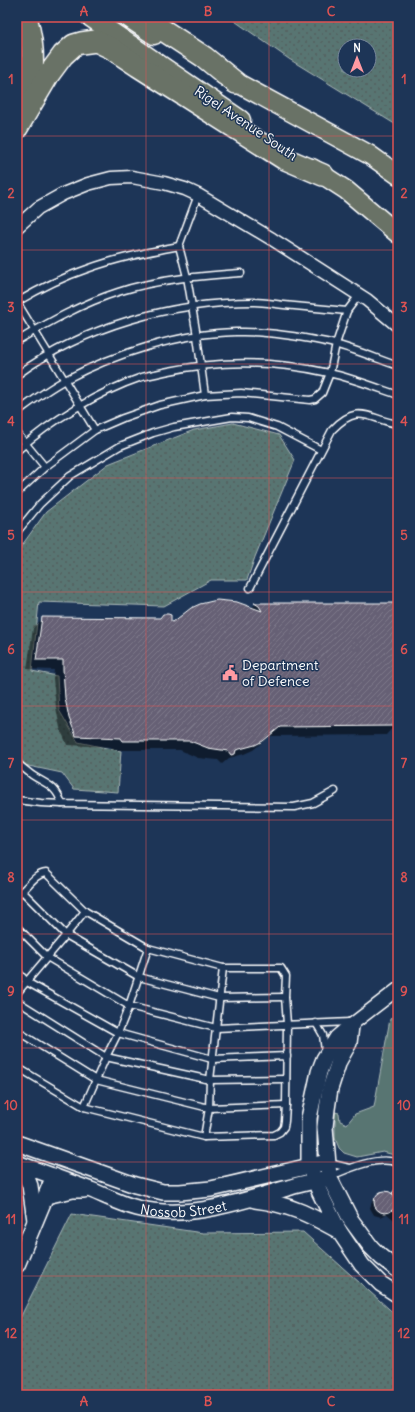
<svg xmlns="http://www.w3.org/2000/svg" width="415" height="1412" viewBox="0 0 415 1412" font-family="Delius,sans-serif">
<defs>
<pattern id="park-dots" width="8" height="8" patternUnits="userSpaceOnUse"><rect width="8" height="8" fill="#597572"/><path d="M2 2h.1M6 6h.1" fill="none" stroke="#525e5d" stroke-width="1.8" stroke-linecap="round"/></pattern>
<pattern id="building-hatch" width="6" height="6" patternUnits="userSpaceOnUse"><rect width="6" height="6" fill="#666175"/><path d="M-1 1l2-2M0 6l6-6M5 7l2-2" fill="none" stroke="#7d798a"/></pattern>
</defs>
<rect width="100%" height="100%" fill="#1d3557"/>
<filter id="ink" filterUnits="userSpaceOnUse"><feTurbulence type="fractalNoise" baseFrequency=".025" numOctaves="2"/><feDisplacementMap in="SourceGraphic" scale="8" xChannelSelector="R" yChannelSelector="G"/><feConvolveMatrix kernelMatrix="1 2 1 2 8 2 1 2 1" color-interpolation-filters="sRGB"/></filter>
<g filter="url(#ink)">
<!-- green -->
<path fill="#597572" stroke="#acbab8" d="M398 1013V1156L383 1152 357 1157 344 1153 339 1148 335 1138V1112L339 1113 340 1121 347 1124 355 1114 374 1107 390 1019Z"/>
<!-- park -->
<g fill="url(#park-dots)" stroke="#acbab8" fill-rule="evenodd">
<path d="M229 17H398V126L289 59ZM345 46H369V70H345Z"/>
<path d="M233 423 279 435 295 460 255 557 247 580H211L164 606 39 602 32 671 57 676 59 710 78 742 121 751 118 792 74 789 62 773 24 765 17 754V552L46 512 108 464 194 430Z"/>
<path d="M72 1214 203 1233 303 1232 398 1317V1395H17V1324Z"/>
</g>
<!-- shadow -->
<g fill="#0007">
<path d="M256 604H398V713L395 725 386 735 270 736 253 750 244 754 229 758 222 764 218 760 198 758 180 750H113L111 747 67 745 60 728 56 708 53 679 54 670 27 669 33 628 43 618 160 619 173 623 191 609 251 608Z"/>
<path d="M398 1188V1223L387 1214 381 1217 374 1215 370 1208 372 1201 381 1193 385 1192 392 1194Z"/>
</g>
<!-- building -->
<g fill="url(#building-hatch)" stroke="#fff">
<path d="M217 600 237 602 262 611 259 606 254 603H398V718L396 726 280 727 263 741 255 745 236 750 235 754 231 755 228 751 208 748 190 741H123L121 738 76 736 69 718 65 698 63 669V660H36L42 617 160 618 163 614H168L171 615V621L173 622 191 608 200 604Z"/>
<path d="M398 1186V1215L393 1209 396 1201 395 1197 392 1193Z"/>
<circle cx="385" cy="1202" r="11"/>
</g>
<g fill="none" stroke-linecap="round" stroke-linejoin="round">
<defs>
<g id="service">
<path d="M198 195 179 246 187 277 197 336 205 395"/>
<path d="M17 302C39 289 63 277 87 269 117 258 148 252 179 246"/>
<path d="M17 302 95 430"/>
<path d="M17 341C49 322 83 303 118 292 158 279 200 276 241 273"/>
<path d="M17 375C84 326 171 302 254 302 264 302 274 304 284 305 305 307 326 309 347 311"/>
<path d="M17 412C32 401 48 389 65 380 114 354 179 333 236 332 266 331 297 336 326 342 350 347 375 358 398 366"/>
<path d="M17 433 45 467"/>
<path d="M17 451C50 421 100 391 142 377 150 375 160 373 169 371 221 360 276 361 329 373 352 378 375 387 398 395"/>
<path d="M17 493 45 467 95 430 123 418 160 405 205 395 241 393 310 400 315 399 322 393 330 373 336 344 347 311 359 295"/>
<path d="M17 532 40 504 70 476 120 446 153 433 174 427 232 417 248 418 277 427 321 450"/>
<path d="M250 588 332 430C359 402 368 419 398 424"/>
<path d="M17 763C22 767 27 771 32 775 47 785 56 785 62 804"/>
<path d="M17 800 41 803 62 804 294 807 313 803 335 791"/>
<path d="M22 891 66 935 139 977 219 998 285 997"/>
<path d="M17 895C27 889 34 874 46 873L85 911 148 948 223 968H281L286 976 285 997 287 1024 286 1105 285 1121 284 1127 280 1132 274 1135 204 1137 84 1107 17 1067"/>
<path d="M17 927 47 957 129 1006 216 1028 350 1022"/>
<path d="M17 971 27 982 118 1033 212 1059 287 1056"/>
<path d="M17 993 66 935 85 911"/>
<path d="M17 1001 106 1057 210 1080 286 1079"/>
<path d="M316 1023 323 1035 325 1051"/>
<path d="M17 1031 96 1080 209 1108 286 1105"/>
<path d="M84 1107 106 1057 118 1033 129 1006 148 948"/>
<path d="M204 1137 209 1108 210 1080 223 968"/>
<path d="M328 1163 350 1168"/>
<path d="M329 1177C347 1169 379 1155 398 1163"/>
</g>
<g id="minor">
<path d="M17 227 38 208 63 194 88 184 111 178 132 177 164 183 185 189 198 195 272 239 367 300 398 326"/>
<path d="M351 1026 355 1022 398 989"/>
</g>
<g id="tertiary">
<path d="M351 1026 337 1038 324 1059 319 1072 309 1118V1166L320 1193 339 1231 362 1265 381 1284 398 1295"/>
<path d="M351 1026 349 1043 339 1061 330 1089 327 1109 325 1127 329 1177 351 1220 371 1247 381 1257 398 1270"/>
<path d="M17 1143 135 1185 163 1192H180L211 1189 327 1162"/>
<path id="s1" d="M17 1163C42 1172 67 1181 91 1190 106 1196 121 1204 137 1208 189 1221 241 1201 291 1187 303 1183 317 1181 329 1177"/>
<path d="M17 1164 27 1178 30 1186 35 1220"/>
<path d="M46 1196 73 1190H84"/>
<path d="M255 1200C289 1204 310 1215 339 1231"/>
<path d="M17 1265 54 1176"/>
</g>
<g id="primary">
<path d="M90 17 241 120"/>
<path d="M127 17 154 35"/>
<path d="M223 75 370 155 398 175"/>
<path d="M312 168 346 190 398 234"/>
</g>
<g id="motorway">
<path d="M143 17 204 57 236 83"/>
<path d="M25 101C36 73 34 45 26 17"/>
<path d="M17 128 49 74 63 55 74 45 81 43 96 41 111 48 138 66 283 158 323 175"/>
</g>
</defs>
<!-- service casing -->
<use href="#service" stroke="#fff" stroke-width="9"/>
<!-- minor casing -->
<use href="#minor" stroke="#fff" stroke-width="15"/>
<!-- tertiary casing -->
<use href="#tertiary" stroke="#fff" stroke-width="18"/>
<!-- primary casing -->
<use href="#primary" stroke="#fff" stroke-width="21"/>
<!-- motorway casing -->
<use href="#motorway" stroke="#fff" stroke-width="24"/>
<!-- service -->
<use href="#service" stroke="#1d3557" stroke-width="6"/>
<!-- minor -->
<use href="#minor" stroke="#1d3557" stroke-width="12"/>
<!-- tertiary -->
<use href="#tertiary" stroke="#1d3557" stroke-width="15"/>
<!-- primary -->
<use href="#primary" stroke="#697266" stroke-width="18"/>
<!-- motorway -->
<use href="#motorway" stroke="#697266" stroke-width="21"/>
</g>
</g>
<!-- grid -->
<path fill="none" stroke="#de5353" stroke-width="1" stroke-opacity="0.55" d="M146 17V1395M269 17V1395M17 136H398M17 250H398M17 364H398M17 478H398M17 592H398M17 706H398M17 820H398M17 934H398M17 1048H398M17 1162H398M17 1276H398"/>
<!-- icons -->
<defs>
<symbol id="civic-bare" viewBox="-9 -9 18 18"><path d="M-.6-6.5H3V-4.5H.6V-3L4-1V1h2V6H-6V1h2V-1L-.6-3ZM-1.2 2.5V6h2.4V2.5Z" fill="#ff9aa2" stroke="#1d3557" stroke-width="2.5" paint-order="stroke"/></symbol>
</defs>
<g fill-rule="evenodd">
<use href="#civic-bare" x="219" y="662" width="22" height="22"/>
</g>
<g text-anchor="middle" stroke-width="3" stroke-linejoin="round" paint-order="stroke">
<!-- street labels -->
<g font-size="14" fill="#fff" stroke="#1d3557">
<text transform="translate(246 123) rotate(34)" y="5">Rigel Avenue South</text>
<text dy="5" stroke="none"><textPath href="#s1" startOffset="175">Nossob Street</textPath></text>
</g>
<!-- poi labels -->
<g font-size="14" fill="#fff" stroke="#1d3557" text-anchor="start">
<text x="242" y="670">Department<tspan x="242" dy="16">of Defence</tspan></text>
</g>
</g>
<!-- margin -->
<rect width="415" height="1412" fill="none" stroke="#1d3557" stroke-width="44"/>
<!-- north arrow -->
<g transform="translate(357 58)"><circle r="19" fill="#1d3557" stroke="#77869a"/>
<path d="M0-3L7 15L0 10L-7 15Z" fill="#ff9aa2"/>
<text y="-6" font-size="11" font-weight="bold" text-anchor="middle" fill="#ffffff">N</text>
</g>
<rect x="22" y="22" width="371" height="1368" fill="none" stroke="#de5353" stroke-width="1.5"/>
<g font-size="13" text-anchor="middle" font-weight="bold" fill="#de5353">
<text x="84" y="16">A</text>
<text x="208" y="16">B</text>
<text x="331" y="16">C</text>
<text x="11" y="84">1</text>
<text x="404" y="84">1</text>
<text x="11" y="198">2</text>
<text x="404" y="198">2</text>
<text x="11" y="312">3</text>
<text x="404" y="312">3</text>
<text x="11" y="426">4</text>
<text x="404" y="426">4</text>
<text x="11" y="540">5</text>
<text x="404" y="540">5</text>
<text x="11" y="654">6</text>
<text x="404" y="654">6</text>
<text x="11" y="768">7</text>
<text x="404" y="768">7</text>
<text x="11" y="882">8</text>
<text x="404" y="882">8</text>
<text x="11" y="996">9</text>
<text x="404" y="996">9</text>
<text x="11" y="1110">10</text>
<text x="404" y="1110">10</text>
<text x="11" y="1224">11</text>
<text x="404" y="1224">11</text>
<text x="11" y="1338">12</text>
<text x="404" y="1338">12</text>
<text x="84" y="1406">A</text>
<text x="208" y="1406">B</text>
<text x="331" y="1406">C</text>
</g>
</svg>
